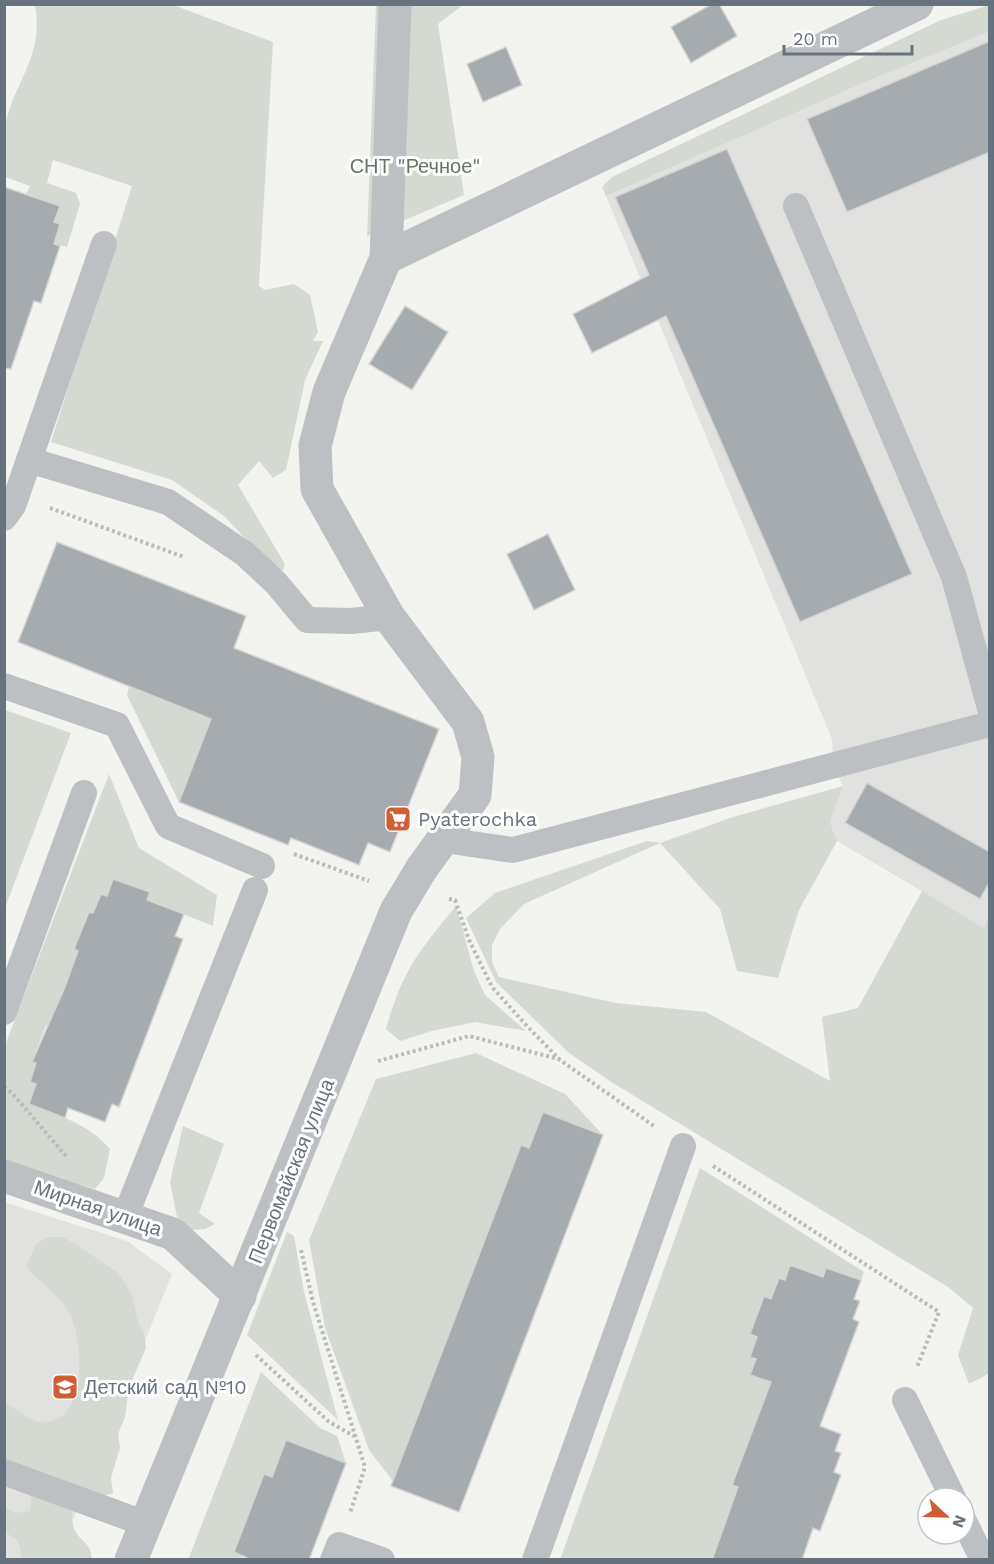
<svg xmlns="http://www.w3.org/2000/svg" width="994" height="1564" viewBox="0 0 994 1564" font-family="'Work Sans',sans-serif">
<rect width="100%" height="100%" fill="#f3f3f0"/>
<!-- built -->
<g fill="#e1e2e0">
<path d="M989 32 990 916 984 928 837 841 830 822 843 786 833 765 832 739 606 196 882 75Z"/>
<path d="M4 1202 127 1241 172 1274 57 1559H5Z"/>
</g>
<!-- green -->
<g fill="#d4dad1">
<path d="M35 5H173L273 42 259 286 265 290 294 284 310 295 318 332 313 341H323L305 380 286 470 273 478 259 461 238 485 285 564 283 570H275L224 516 172 480 51 442 132 186 53 160 47 183 76 193 80 204 67 247 54 244 60 225 54 222 60 206 26 194 30 186 5 177C5 161 1 141 5 126 15 79 44 58 35 5Z"/>
<path d="M376 5H463L438 24 464 195 367 236Z"/>
<path d="M990 5 989 32 882 75 606 196 602 187 612 177 941 20Z"/>
<path d="M129 687 211 719 179 802 127 695Z"/>
<path d="M5 710 71 733 5 908 4 710Z"/>
<path d="M109 774 139 848 217 895 213 926 147 900 149 892 114 879 107 896 101 894 93 913 88 912 74 949 80 951 51 1026 46 1025 32 1061 36 1063 30 1081 36 1084 29 1103C58 1115 90 1125 110 1149L104 1178 95 1189 16 1167 5 1160 4 1048Z"/>
<path d="M843 786 830 822 837 841 799 910 778 978 737 971 720 909 660 843 524 904 500 929 492 945V962L499 977 616 1003 706 1012 830 1081 822 1017 858 1008 922 891 984 928 989 916 990 1373 969 1384 958 1355 973 1308 948 1287 613 1083 569 1053 496 982 466 918 495 893 647 841 660 843 733 817Z"/>
<path d="M456 906 474 971 485 995 526 1031 475 1022 432 1031 400 1041 386 1029C402 971 419 951 456 906Z"/>
<path d="M476 1053 565 1094 603 1135 543 1112 399 1489 369 1450 325 1328 309 1240 376 1079Z"/>
<path d="M183 1126 224 1144 199 1213 215 1224 205 1229 192 1230 177 1217 170 1182Z"/>
<path d="M700 1168 864 1272 861 1280 826 1268 823 1277 791 1265 785 1280 778 1278 771 1299 765 1296 750 1334 757 1337 750 1357 756 1359 750 1375 782 1386 732 1485 738 1487 718 1559 560 1560Z"/>
<path d="M287 1232 294 1236 304 1292 338 1420 247 1335Z"/>
<path d="M47 1237H62L74 1243 118 1273 132 1294 138 1322 144 1334 146 1348 129 1387 125 1417 118 1434 120 1448 111 1478 113 1493 72 1505C72 1514 71 1522 75 1530 80 1542 91 1542 92 1559H21C21 1546 18 1537 5 1533V1508L16 1513 30 1511 31 1497 24 1481 5 1473 4 1402C15 1407 25 1418 36 1421 88 1431 84 1344 70 1314 61 1295 40 1284 26 1267L36 1244Z"/>
<path d="M261 1372 320 1428 337 1436 346 1463 286 1441 272 1477 264 1474 234 1552 242 1556 241 1559 188 1560Z"/>
</g>
<!-- building -->
<g fill="#a5abaf" stroke="#d4d4d3" stroke-width="1.5">
<path d="M712 4H719L737 36 691 63 671 27Z"/>
<path d="M990 41V152L847 212 807 119Z"/>
<path d="M506 47 522 85 483 102 467 64Z"/>
<path d="M727 149 912 574 800 622 666 316 592 353 573 314 649 275 615 197Z"/>
<path d="M4 187 60 206 54 222 60 224 54 244 60 246 41 303 34 301 11 369 4 368Z"/>
<path d="M405 306 448 332 412 390 369 364Z"/>
<path d="M548 534 575 590 534 610 507 554Z"/>
<path d="M57 542 246 616 234 648 439 729 390 852 368 843 359 865 291 838 288 845 179 802 211 719 18 642Z"/>
<path d="M867 783 990 852V881L980 899 845 823Z"/>
<path d="M113 879 150 892 147 900 184 914 175 936 183 939 119 1107 112 1104 105 1122 68 1108 65 1118 29 1104 36 1084 30 1082 36 1063 32 1062 65 987 78 951 74 949 89 912 93 913 101 894 107 896Z"/>
<path d="M543 1112 603 1135 459 1512 391 1486 521 1145 529 1148Z"/>
<path d="M790 1265 823 1277 826 1268 861 1280 854 1299 860 1301 853 1319 859 1322 820 1426 841 1434 835 1451 841 1453 834 1472 841 1475 820 1531 813 1528 802 1560H712L738 1487 732 1485 771 1382 750 1375 756 1359 750 1357 757 1337 750 1334 764 1296 771 1299 779 1278 785 1280Z"/>
<path d="M286 1440 346 1463 309 1560H252L234 1552 264 1474 272 1477Z"/>
</g>
<g fill="none" stroke-linecap="round" stroke-linejoin="round">
<!-- path -->
<g stroke="#b9bbbd" stroke-width="4" stroke-dasharray="3 3" stroke-linecap="butt">
<path d="M50 508 184 557"/>
<path d="M294 854 369 881"/>
<path d="M449 899 455 900 469 940 492 987 526 1025 560 1060 654 1126"/>
<path d="M378 1061 469 1036 559 1059"/>
<path d="M4 1087 12 1093 66 1156"/>
<path d="M713 1166 939 1312 917 1367"/>
<path d="M301 1250 313 1302 365 1467 350 1513"/>
<path d="M256 1355 328 1421 354 1436"/>
</g>
<!-- service -->
<g stroke="#bdc0c3" stroke-width="26">
<path d="M796 206 954 577 990 708"/>
<path d="M29 460 168 502 245 554 276 583 307 620 351 621 389 617"/>
<path d="M4 518 13 506 104 244"/>
<path d="M4 686 117 725 168 826 262 866"/>
<path d="M444 840 513 850 990 724"/>
<path d="M4 1012 84 793"/>
<path d="M125 1217 255 890"/>
<path d="M905 1400 953 1498"/>
<path d="M4 1472 146 1524"/>
<path d="M964 1521 983 1560"/>
<path d="M333 1560 339 1545 382 1560"/>
<path d="M535 1560 683 1146"/>
</g>
<!-- minor -->
<g stroke="#bdc0c3" stroke-width="33">
<path d="M386 258 917 4"/>
<path d="M4 1176 173 1234 240 1296"/>
<path d="M131 1560 396 911 422 868 475 795 478 757 468 722 389 617 317 489 315 446 329 392 386 258 395 4"/>
</g>
</g>
<!-- icons -->
<defs>
<symbol id="supermarket-square" viewBox="-11 -11 22 22"><rect x="-9" y="-9" width="18" height="18" rx="4" fill="#cf5e34" stroke="#fff"/><path d="M-6-5.5h2.5l.6 2H6L4.5 2H-2.5L-4.4-4H-6ZM-1.5 3.2a1.3 1.3 0 1 0 .1 0ZM3 3.2a1.3 1.3 0 1 0 .1 0Z" fill="#fff"/></symbol>
<symbol id="school-square" viewBox="-11 -11 22 22"><rect x="-9" y="-9" width="18" height="18" rx="4" fill="#cf5e34" stroke="#fff"/><path d="M0-5L7-2L0 1L-7-2ZM-4 1L0 2.5L4 1V4Q0 6-4 4Z" fill="#fff"/></symbol>
</defs>
<g fill-rule="evenodd">
<use href="#supermarket-square" x="383" y="804" width="30" height="30"/>
<use href="#school-square" x="50" y="1372" width="30" height="30"/>
</g>
<g text-anchor="middle" stroke-width="6" stroke-linejoin="round" paint-order="stroke">
<!-- park labels -->
<g font-size="20" fill="#667564" stroke="#fff">
<text x="415" y="173">СНТ "Речное"</text>
</g>
<!-- poi labels -->
<g font-size="20" fill="#66727d" stroke="#fff" text-anchor="start">
<text x="418" y="826">Pyaterochka</text>
<text x="84" y="1394">Детский сад №10</text>
</g>
<!-- street labels -->
<g font-size="20" fill="#66727d" stroke="#fff">
<text transform="translate(291 1171) rotate(-68)" y="7">Первомайская улица</text>
<text transform="translate(98 1208) rotate(19)" y="7">Мирная улица</text>
</g>
</g>
<!-- border -->
<rect width="994" height="1564" fill="none" stroke="#66727d" stroke-width="12"/>
<!-- north arrow -->
<g transform="translate(946 1516) rotate(112)"><circle r="28" fill="#ffffff" stroke="#c2c7cb" stroke-width="1.5"/>
<path d="M0-4.5L10 22L0 15L-10 22Z" fill="#cf5e34"/>
<text y="-9" font-size="16" font-weight="bold" text-anchor="middle" fill="#66727d">N</text>
</g>
<!-- scale -->
<path d="M784 45v9h128v-9" fill="none" stroke="#66727d" stroke-width="3"/>
<text x="793" y="45" font-size="18" fill="#66727d" stroke="#ffffff" stroke-width="4.5" paint-order="stroke">20 m</text>
</svg>
